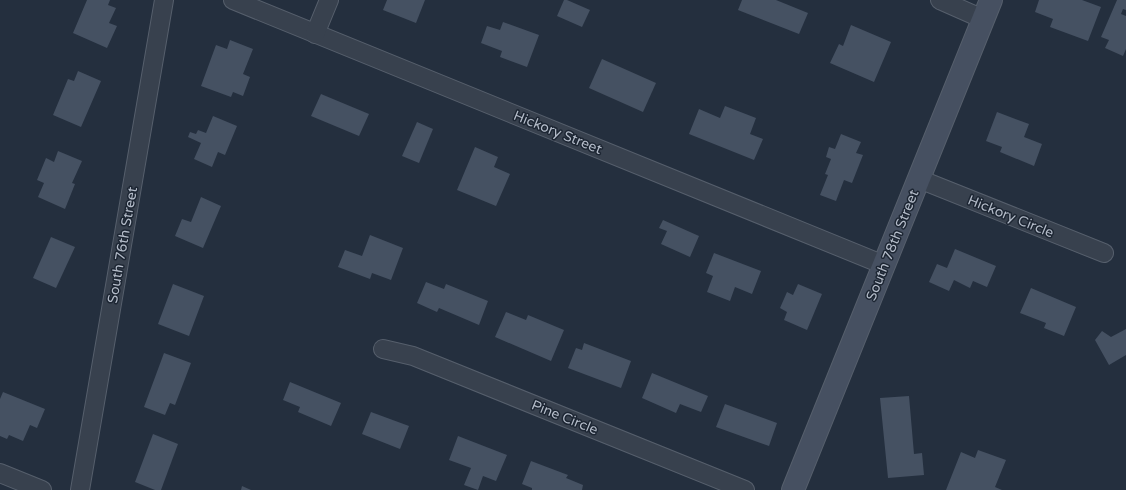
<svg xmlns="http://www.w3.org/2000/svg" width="1126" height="490" viewBox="0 0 1126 490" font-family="'Varela Round',sans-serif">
<rect width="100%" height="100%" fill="#242f3e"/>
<!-- building -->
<g fill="#455162">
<path d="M87 0H110L108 5 116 8 109 23 117 26 107 48 73 33Z"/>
<path d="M387 0H425L416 23 383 10Z"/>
<path d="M564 0H567L590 10 582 27 557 16Z"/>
<path d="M742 0H776L808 13 799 34 738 10Z"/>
<path d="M1039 0H1082L1101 7 1088 41 1050 27 1053 19 1035 12Z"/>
<path d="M1117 0H1126V10L1123 9 1121 14 1126 16V49L1123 56 1105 48 1109 40 1101 37Z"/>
<path d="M503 22 539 35 527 67 500 57 502 51 481 43 487 26 500 30Z"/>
<path d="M851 25 891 42 874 82 830 63 839 44 843 46Z"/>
<path d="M230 40 253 49 243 74 250 77 243 96 233 92 231 97 201 86 216 45 227 49Z"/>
<path d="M602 59 656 83 643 112 589 88Z"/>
<path d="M78 71 101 81 81 127 53 115 68 79 74 81Z"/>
<path d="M321 94 369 114 359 136 311 116Z"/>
<path d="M725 106 756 118 750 134 763 139 754 160 689 134 699 109 720 118Z"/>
<path d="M997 112 1029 124 1024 137 1042 144 1034 166 1000 152 1002 147 986 141Z"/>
<path d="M213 116 237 126 225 155 218 152 212 167 194 159 201 143 188 137 190 132 196 134 198 130 206 133Z"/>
<path d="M417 122 433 129 419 163 402 156Z"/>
<path d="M841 134 861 142 856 153 863 155 852 183 844 180 836 201 820 195 828 175 825 174 831 159 826 157 829 147 835 149Z"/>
<path d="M475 147 498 157 494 167 510 174 496 206 457 190Z"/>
<path d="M58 151 82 161 72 183 75 184 65 209 38 197 44 183 37 180 46 158 54 162Z"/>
<path d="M201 197 221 206 203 248 175 236 182 219 191 222Z"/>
<path d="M663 220 699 236 690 257 661 244 667 231 659 228Z"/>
<path d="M370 235 403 248 391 280 372 273 370 279 338 267 345 250 362 256Z"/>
<path d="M51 237 75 247 56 288 33 278Z"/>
<path d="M955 249 996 266 987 287 973 281 970 288 954 280 949 291 929 282 937 264 947 268Z"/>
<path d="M714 253 761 271 752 294 735 287 730 301 707 292 713 276 706 273Z"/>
<path d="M426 282 444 289 446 284 488 301 479 325 439 308 437 312 417 303Z"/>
<path d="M173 284 204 296 189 336 158 324Z"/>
<path d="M798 284 822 294 807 330 784 320 787 312 780 308 787 292 793 295Z"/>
<path d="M1031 288 1076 307 1064 336 1044 328 1046 323 1020 313Z"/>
<path d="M506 312 526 320 528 315 564 330 551 361 495 337Z"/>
<path d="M1126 329V355L1109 365 1095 340 1102 331 1111 337Z"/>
<path d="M584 343 631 361 621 388 568 368 576 348 582 350Z"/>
<path d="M164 353 191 363 175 405 170 403 165 415 144 407Z"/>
<path d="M652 373 708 396 701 412 680 404 676 413 642 398Z"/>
<path d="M290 382 341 403 331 426 298 412 300 407 283 400Z"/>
<path d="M3 392 45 409 37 428 30 425 23 441 9 435 7 439 0 436V399Z"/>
<path d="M909 396 914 454 922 453 924 475 888 478 880 398Z"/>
<path d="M725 404 777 423 769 446 716 427Z"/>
<path d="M371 412 409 426 400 449 362 434Z"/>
<path d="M153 434 178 444 161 490H155L135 482Z"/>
<path d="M458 436 507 455 496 481 483 476 478 490 464 485 471 468 449 460Z"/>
<path d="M978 450 1006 460 995 487 1002 490H946L961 452 975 458Z"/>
<path d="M531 461 568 475 566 478 583 485 582 490H532V488L522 484Z"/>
<path d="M242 486 251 490H241Z"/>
</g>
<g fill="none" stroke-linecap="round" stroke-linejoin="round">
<defs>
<g id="street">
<path d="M233 0 884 265"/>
<path d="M940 0 983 19"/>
<path d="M315 34 329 0"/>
<path d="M919 179 1104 253"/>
<path d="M383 349 413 356 745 490"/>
<path d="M0 473 42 490"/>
<path d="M80 490 164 0"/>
</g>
<path id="secondary" d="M793 490 991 0"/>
</defs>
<!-- street casing -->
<use href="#street" stroke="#565f6c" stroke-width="20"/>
<!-- secondary casing -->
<use href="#secondary" stroke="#565f6c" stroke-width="24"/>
<!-- street -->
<use href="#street" stroke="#38414e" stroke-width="18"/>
<!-- secondary -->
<use href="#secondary" stroke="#465061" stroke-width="22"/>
</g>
<g text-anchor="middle" stroke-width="3" stroke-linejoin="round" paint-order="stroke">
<!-- street labels -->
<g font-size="14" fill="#b4bcc9" stroke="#1d2633">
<text transform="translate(558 132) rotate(22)" y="5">Hickory Street</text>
<text transform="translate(1011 216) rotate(22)" y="5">Hickory Circle</text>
<text transform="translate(122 245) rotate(-80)" y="5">South 76th Street</text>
<text transform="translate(892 245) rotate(-68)" y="5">South 78th Street</text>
<text transform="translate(565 417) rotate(22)" y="5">Pine Circle</text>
</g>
</g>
</svg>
